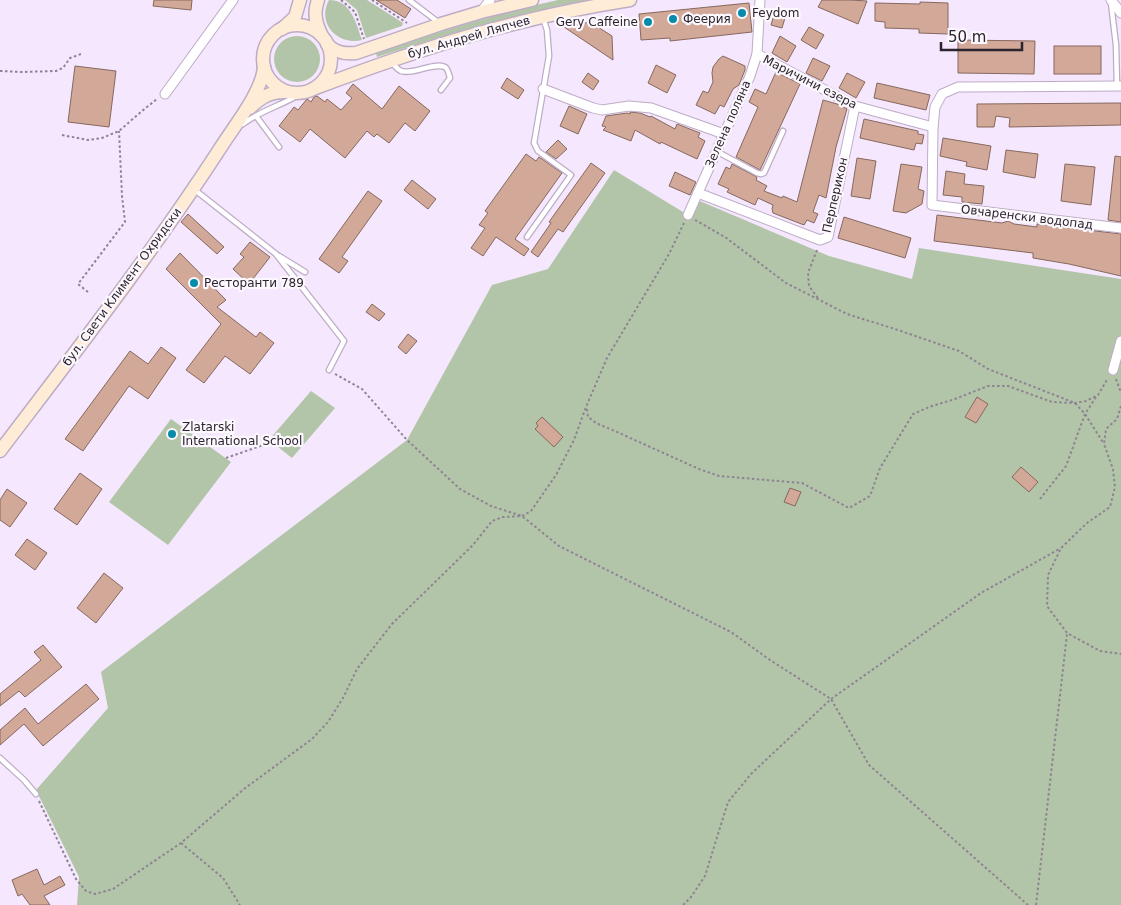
<svg xmlns="http://www.w3.org/2000/svg" width="1121" height="905" viewBox="0 0 1121 905" font-family="'DejaVu Sans',sans-serif">
<rect width="100%" height="100%" fill="#f5e7fd"/>
<!-- green -->
<g fill="#b3c5a8">
<path d="M329 0C351 0 356 23 362 40 338 46 316 23 329 0Z"/>
<path d="M345 0H367L403 23 402 26 366 38 357 10Z"/>
<path d="M558 0H589C517 13 447 35 377 57L376 53C437 32 495 14 558 0Z"/>
<circle cx="297" cy="59" r="23"/>
<path d="M614 170 688 215 695 199 829 256 912 279 919 248 1121 279V905H77L79 877 36 790 108 708 101 672 407 440 492 285 548 269Z"/>
<path d="M311 391 335 408 292 458 269 440Z"/>
<path d="M171 419 231 462 168 545 109 502Z"/>
</g>
<!-- building -->
<g fill="#d2a899" stroke="#86685e">
<path d="M154 0H192L191 10 153 6Z"/>
<path d="M376 0H397L411 9 405 18Z"/>
<path d="M822 0H850L867 1 858 24 818 7Z"/>
<path d="M920 2 948 3V34L919 33V29L885 28V22L875 21V3L920 4Z"/>
<path d="M749 3 752 32 670 41V38L641 40 639 14Z"/>
<path d="M776 8 787 11 782 28 771 25Z"/>
<path d="M590 22 612 36 613 60 564 27Z"/>
<path d="M809 27 824 35 816 49 801 40Z"/>
<path d="M780 36 796 46 787 62 772 53Z"/>
<path d="M958 40 1035 41 1034 74 958 73Z"/>
<rect x="1054" y="46" width="47" height="28"/>
<path d="M723 56 745 66V70L739 85 733 89 724 107 720 105 715 114 696 105 703 91 708 93 713 82 712 73 713 67 719 59Z"/>
<path d="M813 58 830 66 822 81 806 73Z"/>
<path d="M656 65 676 75 667 93 648 83Z"/>
<path d="M75 66 116 71 109 127 68 122Z"/>
<path d="M776 72 800 84 760 170 736 157 758 107 749 102 755 89 766 94Z"/>
<path d="M588 73 599 81 593 90 582 82Z"/>
<path d="M847 73 865 82 856 98 839 88Z"/>
<path d="M507 78 524 90 518 99 501 88Z"/>
<path d="M877 83 930 95 926 110 874 98Z"/>
<path d="M353 84 382 109 399 86 430 111 415 131 405 123 389 143 377 134 374 137 367 131 345 158 310 129 300 142 279 126 294 107 298 110 307 99 311 102 314 97 317 96 325 102 327 99 341 110 352 98 346 93Z"/>
<path d="M823 100 837 104 847 109 836 147 826 198 819 195 813 212 818 214 814 223 807 220 804 225 773 213 772 209 773 205 758 198 755 205 727 192 729 189 718 184 726 167 730 169 732 164 757 177 756 180 767 186 764 191 782 198 783 196 797 202Z"/>
<path d="M1121 103V125L1009 127 1010 118 996 116 994 127H977V104Z"/>
<path d="M569 106 587 114 578 134 560 126Z"/>
<path d="M630 112 640 113 650 117 651 116 675 129 677 124 700 133 698 137 705 141 697 159 661 142 660 144 635 130 631 141 603 130 606 127 602 126 606 116 627 113 630 114Z"/>
<path d="M864 119 918 131V134L924 135 922 144 916 143 914 150 860 138Z"/>
<path d="M943 138 991 146 987 170 966 166 967 162 940 156Z"/>
<path d="M558 140 567 149 556 159 546 152Z"/>
<path d="M1006 150 1038 154 1035 178 1003 172Z"/>
<path d="M526 154 536 161 539 157 562 173 515 239 529 249 524 256 496 237 483 256 471 248 485 228 479 225 488 213 485 211Z"/>
<path d="M1115 156 1121 157V222L1108 220Z"/>
<path d="M857 158 876 161 870 199 851 196Z"/>
<path d="M591 163 605 173 563 232 558 229 538 257 531 252 551 223 549 222Z"/>
<path d="M901 164 922 167 918 189 924 191 922 204 906 213 893 211Z"/>
<path d="M1065 164 1095 167 1091 205 1061 201Z"/>
<path d="M946 171 965 174 964 184 984 186 982 204 962 202V197L943 195Z"/>
<path d="M675 172 696 182 690 195 669 186Z"/>
<path d="M412 180 436 199 428 209 404 190Z"/>
<path d="M368 191 382 201 342 257 348 261 339 273 319 259Z"/>
<path d="M188 214 224 247 217 254 181 222Z"/>
<path d="M937 215 1002 223 1008 221 1014 224 1037 227V224L1121 234V276L1069 264 1033 258V253L934 241Z"/>
<path d="M844 217 911 238 905 258 838 238Z"/>
<path d="M250 242 270 257 249 284 233 269 244 257 240 254Z"/>
<path d="M180 253 226 300 217 307 256 337 260 332 274 343 250 374 225 356 204 383 186 370 221 324 166 269Z"/>
<path d="M372 304 385 314 379 321 366 312Z"/>
<path d="M408 334 417 341 406 354 398 347Z"/>
<path d="M161 347 176 358 148 399 129 386 83 451 65 439 130 351 148 364Z"/>
<path d="M977 397 988 404 976 423 965 417Z"/>
<path d="M542 417 563 437 554 447 535 429 538 426 536 423Z"/>
<path d="M1021 467 1038 482 1029 492 1012 477Z"/>
<path d="M80 473 102 489 77 525 54 509Z"/>
<path d="M790 488 801 492 795 506 784 502Z"/>
<path d="M7 489 27 503 10 527 0 520V500Z"/>
<path d="M27 539 47 553 35 570 15 555Z"/>
<path d="M104 573 123 588 96 623 77 608Z"/>
<path d="M43 645 62 667 25 697 19 691 0 706V694L41 660 34 652Z"/>
<path d="M86 684 99 699 43 746 24 724 0 745V730L25 708 38 724Z"/>
<path d="M37 869 44 885 60 876 65 885 44 896 50 905H30L22 894 18 896 12 880Z"/>
</g>
<g fill="none" stroke-linecap="round" stroke-linejoin="round">
<defs>
<g id="service">
<path d="M409 0 438 22"/>
<path d="M1111 3 1116 45 1117 86"/>
<path d="M392 63C395 66 397 69 401 71 414 75 432 62 445 67 448 69 449 74 450 78L441 90"/>
<path d="M256 116 279 147"/>
<path d="M243 124C261 110 284 105 303 92"/>
<path d="M716 151 757 173 761 174 764 173 783 131"/>
<path d="M195 190 276 254 344 341 329 370"/>
<path d="M527 237 571 175 538 151 534 143 549 56 547 30 543 18"/>
<path d="M279 256 305 272"/>
<path d="M0 758 24 780 36 794"/>
</g>
<g id="minor">
<path d="M1111 0 1121 13"/>
<path d="M481 12 490 0"/>
<path d="M757 54 855 106 933 127"/>
<path d="M1121 86 958 87 942 94 935 107 933 127 932 205 1121 228"/>
<path d="M543 89 593 108 602 110 629 106 651 108 724 134"/>
<path d="M165 94 233 0"/>
<path d="M698 193 820 240 828 237 855 106"/>
<path d="M688 215 750 76 757 54 760 0"/>
<path d="M1113 370 1121 341"/>
</g>
<g id="secondary">
<path d="M318 0C313 13 316 24 322 36"/>
<circle cx="297" cy="59" r="34"/>
<path d="M282 29 295 17 300 0"/>
<path d="M327 44C335 53 345 54 356 53L441 24 481 12 532 0"/>
<path d="M313 89C418 49 519 17 630 0"/>
<path d="M250 108C261 97 271 91 287 92"/>
<path d="M0 451C76 351 153 252 221 147 235 125 262 92 264 67"/>
</g>
</defs>
<!-- service casing -->
<use href="#service" stroke="#bdacc6" stroke-width="7"/>
<!-- minor casing -->
<use href="#minor" stroke="#bdacc6" stroke-width="11"/>
<!-- secondary casing -->
<use href="#secondary" stroke="#bdacc6" stroke-width="15"/>
<!-- path -->
<g stroke="#8e8393" stroke-width="2" stroke-dasharray="2.5 2.5" stroke-linecap="butt">
<path d="M341 0 355 12 364 39"/>
<path d="M372 0 407 23"/>
<path d="M0 71 22 72 56 71 63 68 70 58 81 54"/>
<path d="M62 135 88 140 102 138 119 131 142 111 157 99"/>
<path d="M695 220 725 237 786 283 847 314 895 329 959 351 988 369 1075 403 1085 414 1104 444"/>
<path d="M817 250 808 273 809 286 818 298"/>
<path d="M88 292 78 284 125 222 122 196 119 131"/>
<path d="M335 374 362 389 407 440 460 489 491 506 522 516 559 546 731 632 770 660 831 699 869 765 1028 905"/>
<path d="M1116 379 1121 393"/>
<path d="M1121 406 1117 419 1106 429 1104 444 1113 469 1115 487 1110 507 1087 523 1061 548 1048 575 1047 606 1067 633 1100 651 1121 654"/>
<path d="M587 409 588 417 596 423 617 432 699 469 719 476 802 483 849 508 870 496 880 468 913 414 929 407 955 399 988 386H1008L1052 402 1075 403 1086 401 1098 395 1108 378"/>
<path d="M226 458 272 442"/>
<path d="M1040 499 1066 466 1085 414 1096 397"/>
<path d="M39 801 76 879 86 891 95 894 113 889 181 843 244 789 312 739 328 722 343 698 357 669 392 624 473 545 492 521 503 517 522 516 531 511 556 475 574 440 586 407 607 358 669 254 684 223"/>
<path d="M181 843 223 878 240 905"/>
<path d="M683 905 691 897 705 876 728 802 752 773 831 699 981 593 1061 548"/>
<path d="M1036 905 1067 634"/>
</g>
<!-- service -->
<use href="#service" stroke="#fff" stroke-width="4.5"/>
<!-- minor -->
<use href="#minor" stroke="#fff" stroke-width="9"/>
<!-- secondary -->
<use href="#secondary" stroke="#ffecd6" stroke-width="12"/>
</g>
<!-- markers -->
<g fill="#068bab" stroke="#fcf8fe" stroke-width="2">
<circle cx="742" cy="13" r="5"/>
<circle cx="673" cy="19" r="5"/>
<circle cx="648" cy="22" r="5"/>
<circle cx="194" cy="283" r="5"/>
<circle cx="172" cy="434" r="5"/>
</g>
<g text-anchor="middle" stroke-width="4.5" stroke-linejoin="round" paint-order="stroke">
<!-- poi labels -->
<g font-size="12" fill="#2b242e" stroke="#fcf8fe" text-anchor="start">
<text x="752" y="17">Feydom</text>
<text x="683" y="23">Феерия</text>
<text x="638" y="26" text-anchor="end">Gery Caffeine</text>
<text x="204" y="287">Ресторанти 789</text>
<text x="182" y="431">Zlatarski<tspan x="182" dy="14">International School</tspan></text>
</g>
<!-- street labels -->
<g font-size="12" fill="#2b242e" stroke="#fcf8fe">
<text transform="translate(469 37) rotate(-16)" y="4">бул. Андрей Ляпчев</text>
<text transform="translate(810 82) rotate(27)" y="4">Маричини езера</text>
<text transform="translate(728 124) rotate(-66)" y="4">Зелена поляна</text>
<text transform="translate(835 195) rotate(-77)" y="4">Перперикон</text>
<text transform="translate(1027 217) rotate(7)" y="4">Овчаренски водопад</text>
<text transform="translate(122 287) rotate(-54)" y="4">бул. Свети Климент Охридски</text>
</g>
</g>
<!-- scale -->
<path d="M941 42v8h81v-8" fill="none" stroke="#2b242e" stroke-width="2.5"/>
<text x="948" y="42" font-size="15" fill="#2b242e" stroke="#fcf8fe" stroke-width="4" paint-order="stroke">50 m</text>
</svg>
